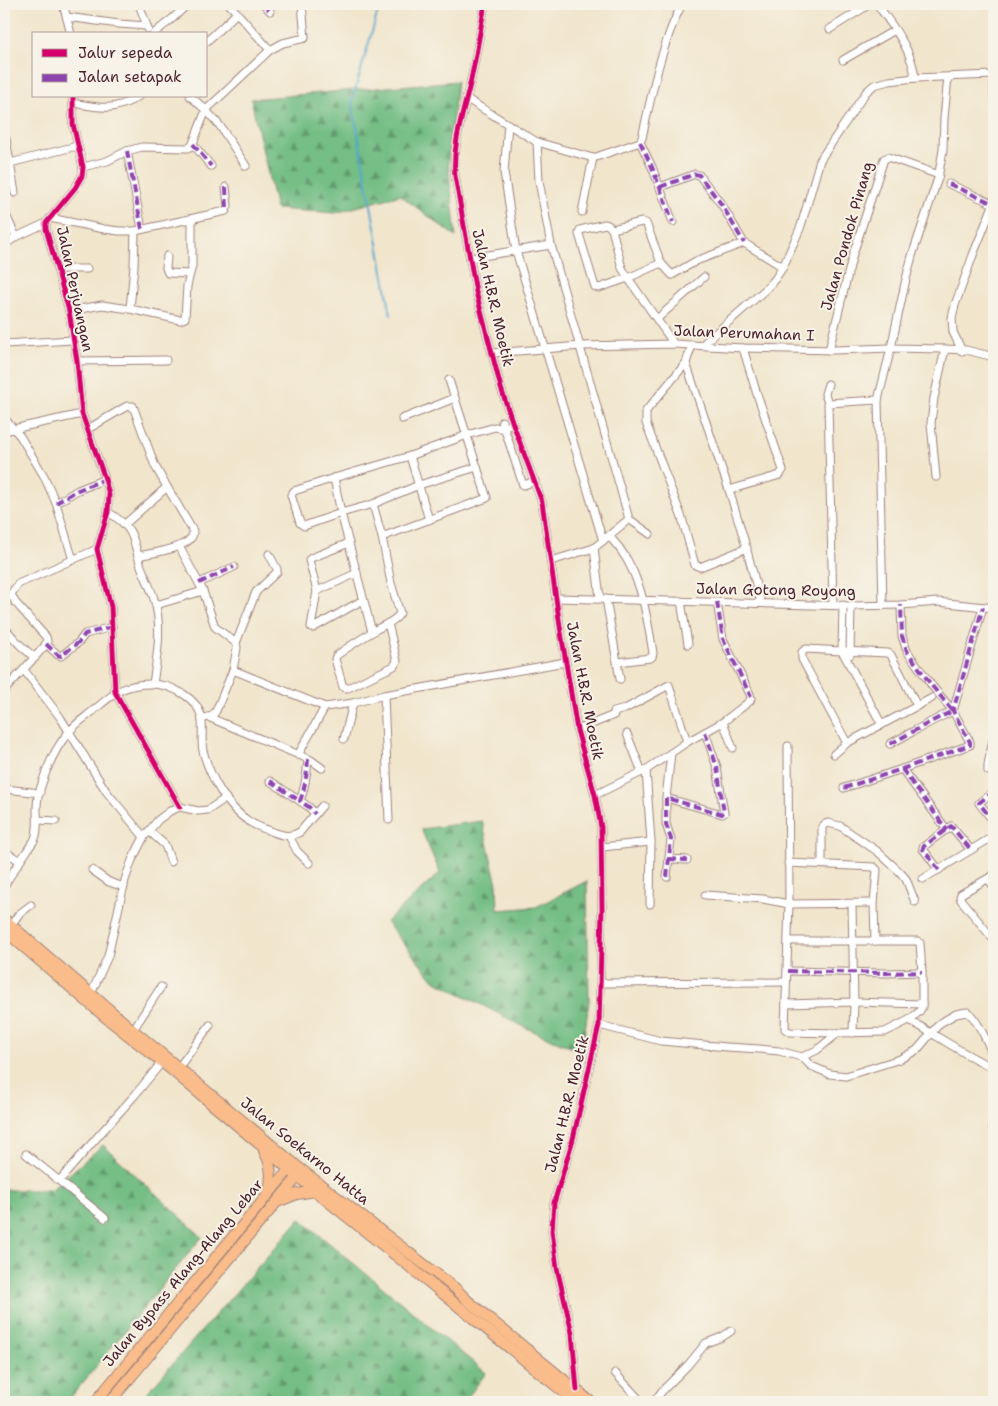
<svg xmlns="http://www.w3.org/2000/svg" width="998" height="1406" viewBox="0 0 998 1406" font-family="'Shantell Sans',sans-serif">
<defs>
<pattern id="forest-firs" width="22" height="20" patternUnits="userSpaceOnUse" patternTransform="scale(1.25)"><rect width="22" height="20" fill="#74be85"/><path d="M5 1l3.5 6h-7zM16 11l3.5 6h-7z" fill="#619a6d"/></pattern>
</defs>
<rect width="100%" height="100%" fill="#f7f3e8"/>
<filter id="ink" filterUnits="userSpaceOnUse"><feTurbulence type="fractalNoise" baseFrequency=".02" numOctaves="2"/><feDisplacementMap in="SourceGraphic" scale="10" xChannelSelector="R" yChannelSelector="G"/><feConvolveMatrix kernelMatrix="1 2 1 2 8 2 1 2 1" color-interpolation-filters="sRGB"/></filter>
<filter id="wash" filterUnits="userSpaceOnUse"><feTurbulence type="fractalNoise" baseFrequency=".0096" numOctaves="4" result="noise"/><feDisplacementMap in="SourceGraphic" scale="20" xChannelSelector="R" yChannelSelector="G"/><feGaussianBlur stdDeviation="1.12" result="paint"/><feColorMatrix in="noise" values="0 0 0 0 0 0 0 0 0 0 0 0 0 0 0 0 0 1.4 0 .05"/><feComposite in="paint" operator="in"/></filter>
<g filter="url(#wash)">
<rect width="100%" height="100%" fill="#f1e5cc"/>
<!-- forest -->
<g fill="url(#forest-firs)" stroke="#5f6e58">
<path d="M457 81 448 162 456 237 400 195 335 213 276 209 251 99Z"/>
<path d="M482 821 497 884 498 910 536 907 587 881 589 1001 582 1052 526 1028 434 980 386 922 440 873 421 829Z"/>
<path d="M103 1145 202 1237 67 1402H4V1190H51Z"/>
<path d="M300 1219 486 1373 464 1402H139Z"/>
</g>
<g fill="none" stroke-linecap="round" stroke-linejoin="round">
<!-- stream -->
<path stroke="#51a5cd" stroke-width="2" d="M380 4 352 101 391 315"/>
</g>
</g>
<g filter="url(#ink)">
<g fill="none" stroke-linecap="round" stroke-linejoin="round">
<defs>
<g id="minor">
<path d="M63 4 71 34"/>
<path d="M139 4 148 29"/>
<path d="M229 4 270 50"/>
<path d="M264 4 270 11"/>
<path d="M485 4C480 31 476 58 470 84 463 114 452 145 455 176L476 292 501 388 513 424 542 502 560 626 577 730 595 795 601 827 602 909 599 1025 573 1139 554 1203 552 1231 557 1268 572 1333 577 1390"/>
<path d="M877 4C893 27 912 49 915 78"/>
<path d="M67 17 119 24 147 26"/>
<path d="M830 29 870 4"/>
<path d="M153 34 172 19 188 4"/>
<path d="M206 42 237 13"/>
<path d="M843 60 895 30"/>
<path d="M994 83V97"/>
<path d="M73 96V124L83 167 82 176 75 188 46 223V229L69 311 77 361 82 414 105 479 109 495 108 512 97 549 111 607 115 692 180 807"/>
<path d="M190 96 206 110 220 126 246 166"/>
<path d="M467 99 537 142 593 158 640 142 642 138C652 93 661 45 682 4"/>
<path d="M73 103C100 108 114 112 139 96"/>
<path d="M508 124 504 172 516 251 603 541"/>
<path d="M6 139 15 193"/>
<path d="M537 142 539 181 551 245 629 519 594 548 551 561"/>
<path d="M640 142 652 167 673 222"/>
<path d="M193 144 211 166"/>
<path d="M127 151 142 229"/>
<path d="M10 163 77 146"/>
<path d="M83 167 107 161 127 151 142 147 188 148 192 146 206 110 270 50 283 43 305 38 302 4"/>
<path d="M949 184 994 204"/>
<path d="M660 187 695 174 699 175 722 205 744 243 783 267"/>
<path d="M4 211 16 237"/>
<path d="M582 212 593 158"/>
<path d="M50 218 104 229 119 231H135L226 211 228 206 226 187"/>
<path d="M612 229 622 268 628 278 661 263"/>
<path d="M4 245 16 237 46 223"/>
<path d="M167 256 166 268 168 273 189 274"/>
<path d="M470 258 551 245"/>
<path d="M57 269H87"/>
<path d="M130 309 180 320 185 318 187 286 192 266V219"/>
<path d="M69 311 102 305 130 309 134 266 135 231"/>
<path d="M657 319 704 277"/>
<path d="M4 344 73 340"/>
<path d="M674 344 628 278 599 288 595 287 579 234 580 230 605 224 608 225 612 229 642 222 646 223 661 263 672 275 696 261 744 243"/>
<path d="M692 345 686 363 646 411V423L682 518 695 565 700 567 747 548"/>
<path d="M702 345 766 289 775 279 783 267 801 226 820 160 866 92 874 85 889 81 915 78 994 75"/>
<path d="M829 350 853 254 884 159 888 157 939 175"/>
<path d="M962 351 953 332 952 318 955 305 973 255 994 203"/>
<path d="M492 353 581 346 674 344 743 348 834 350 891 348 945 349 966 350 994 357"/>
<path d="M77 361 166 360"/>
<path d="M686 363 730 493 743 536 761 603"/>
<path d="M828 403 825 394 828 384"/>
<path d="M4 418 20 436 44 476 56 503 73 560"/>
<path d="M402 419 455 398"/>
<path d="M502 421 523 485H524L535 481"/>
<path d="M88 429 127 406H133L155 466 167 487 193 531C193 534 193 536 191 538 183 549 152 553 138 556"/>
<path d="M4 431 82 414"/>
<path d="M410 456 429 520"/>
<path d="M477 467 419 485 373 504 341 513 304 526 300 523 291 495 294 491 334 478 410 456 467 435 495 427 501 428 513 424"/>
<path d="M936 477 931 423 934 398 945 349"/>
<path d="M334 478 341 513 372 632"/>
<path d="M729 490 780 475 783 470 756 391 743 348"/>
<path d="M56 503 78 490 105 479"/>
<path d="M373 504 382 537 391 583 400 613C396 621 384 625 377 629 363 638 349 646 336 656L335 659 343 687 348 688 394 666 397 661 388 623"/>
<path d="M108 512C136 529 132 538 141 566 145 577 151 588 154 599 163 626 157 656 153 684"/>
<path d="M629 519 650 534"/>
<path d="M125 524 167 487"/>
<path d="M382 537 487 498 449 380"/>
<path d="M610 537C641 569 646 611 653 653L652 657 650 658 618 662"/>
<path d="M349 543 311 558 309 560 317 591 311 627 313 628 363 600"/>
<path d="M594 548 600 598"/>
<path d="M199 583 234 567"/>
<path d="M317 591 357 573"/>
<path d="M556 598 851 606 901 605 938 602 994 608"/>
<path d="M606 599 620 679"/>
<path d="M681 601 688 644"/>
<path d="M156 605 203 591 179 546"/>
<path d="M833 605 828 403 878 400"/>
<path d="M843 605 842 651 882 725"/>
<path d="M883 605 878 400 891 348 906 279 912 256 938 178 943 150 944 118 948 77"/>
<path d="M4 627 19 644 35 658"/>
<path d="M236 643 256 592 277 572V569L269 554"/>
<path d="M46 644 58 655 61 656 79 642 85 634 112 627"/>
<path d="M850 655 851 606"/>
<path d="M24 670 60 717 106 791 144 837"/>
<path d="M233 670 325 707 353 703 384 695 389 820"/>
<path d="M4 691 44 647 47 641 46 637 15 602 11 594 18 584 97 549"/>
<path d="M384 695 565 662"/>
<path d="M917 706 932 698"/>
<path d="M208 717 311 760 322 768"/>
<path d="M202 719 212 716 216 711 233 670 237 648 236 643 215 627 203 591"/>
<path d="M723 722 733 748"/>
<path d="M577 730 614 715V712L625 709 669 685 687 742"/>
<path d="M627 734 642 772"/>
<path d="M344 739 353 703"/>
<path d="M890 744C911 733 931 721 953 711L932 686 907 651 902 636 901 605"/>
<path d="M834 754 847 743 917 706 891 655 888 653 842 651 806 649 802 652V659L847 743"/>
<path d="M298 755 325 707"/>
<path d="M308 759C307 773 305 788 300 801L309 807 315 814"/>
<path d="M902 769 947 830"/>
<path d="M646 770 651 842 650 904"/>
<path d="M988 771V765L994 735"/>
<path d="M270 781 300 801"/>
<path d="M844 788 902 769 970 745V742L953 711 983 607"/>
<path d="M6 789 40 793"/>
<path d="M994 791 979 803 994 822"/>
<path d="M595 795 646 770 687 742 723 722 750 701 751 698 750 694 723 639 717 602"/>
<path d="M666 798 722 814 724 813 717 767 705 732"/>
<path d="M38 820 56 821"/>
<path d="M149 831 165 845 171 862"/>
<path d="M289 836 297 851 309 863"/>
<path d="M602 847 651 842"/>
<path d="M4 851 20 861"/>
<path d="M669 859 687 860"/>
<path d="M788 863 874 867 877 870 874 903 875 941"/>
<path d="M822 864V827L825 824 828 823 840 826 877 851 900 872 906 879 915 902"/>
<path d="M92 870 109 882 124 887"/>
<path d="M939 870 923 849V847L951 826 971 850"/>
<path d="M994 875 961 894 960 897 961 900 994 940"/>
<path d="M667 877 671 839 666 824V798L671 753"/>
<path d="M923 879 994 836"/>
<path d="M988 879 994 887"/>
<path d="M4 886C11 874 19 863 27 851 29 847 33 843 35 839 40 824 35 811 38 797 44 774 53 751 68 733 75 724 86 717 94 710 113 694 123 684 150 684 171 684 200 698 202 721 203 731 201 741 203 751 210 777 227 808 250 822 256 826 262 828 268 830 279 834 288 839 300 832L322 806"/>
<path d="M705 895 763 899 789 904 874 903"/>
<path d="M852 904 854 1002 853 1033"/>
<path d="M11 925 19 914 31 905"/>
<path d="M788 941H918L920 943 922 972V1007L919 1012 909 1020 885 1032 838 1033 790 1032 785 1029 789 904 788 746"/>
<path d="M788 971 887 973 922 972"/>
<path d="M601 983 786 982"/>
<path d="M91 994 108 956 125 880 132 860 144 837 158 820 170 811 180 807 198 811 208 810 226 798"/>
<path d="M786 1004 854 1002 922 1004"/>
<path d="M909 1020C938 1036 964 1055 994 1068"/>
<path d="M599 1025 661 1041 727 1047 759 1049 779 1051 802 1057 811 1066 830 1074 846 1076 900 1059 917 1050 940 1023 956 1014 967 1012C977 1017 991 1049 994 1060"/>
<path d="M133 1030 161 987"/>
<path d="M802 1057 817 1050 838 1033"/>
<path d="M179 1067 210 1025"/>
<path d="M993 1128H994"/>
<path d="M26 1154 105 1218"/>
<path d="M60 1180 100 1134 135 1095 162 1062"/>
<path d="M615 1373 637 1397 643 1402"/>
<path d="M654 1402 662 1391 688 1365 706 1343 722 1337 731 1331"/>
</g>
<g id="highway">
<path d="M4 919 133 1030 303 1171 456 1289 468 1301 591 1402"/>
<path d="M4 930 104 1016 162 1062 315 1191 409 1266 576 1402"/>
<path d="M264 1151C272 1165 272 1176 269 1192"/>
<path d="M280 1201 297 1194 315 1191"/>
<path d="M95 1402 292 1166"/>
<path d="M110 1402 301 1173"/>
</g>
</defs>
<!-- minor casing -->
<use href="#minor" stroke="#9e827c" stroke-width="9"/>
<!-- highway casing -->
<use href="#highway" stroke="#9e827c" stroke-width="12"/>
<!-- minor -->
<use href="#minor" stroke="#fff" stroke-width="7"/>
<!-- highway -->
<use href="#highway" stroke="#f9bc8a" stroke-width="10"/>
<!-- quiet -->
<g stroke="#8e44ad" stroke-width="4" stroke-dasharray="8 4" stroke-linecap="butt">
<path d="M264 4 270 11"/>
<path d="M994 83V97"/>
<path d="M640 142 652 167 673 222"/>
<path d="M193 144 211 166"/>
<path d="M127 151 142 229"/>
<path d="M949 184 994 204"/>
<path d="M226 187 227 209"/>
<path d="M660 187 695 174 699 175 722 205 744 243"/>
<path d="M56 503 78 490 105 479"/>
<path d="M199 583 234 567"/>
<path d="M717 602 723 639 751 697"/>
<path d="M46 644 58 655 61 656 79 642 85 634 112 627"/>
<path d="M890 744C911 733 931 721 953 711L932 686 907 651 902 636 901 605"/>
<path d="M308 759C307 773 305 788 300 801L309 807 315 814"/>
<path d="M902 769 947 830"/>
<path d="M270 781 300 801"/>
<path d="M844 788 902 769 970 745V742L953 711 983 607"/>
<path d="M994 791 979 803 994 822"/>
<path d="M669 859 687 860"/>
<path d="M939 870 923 849V847L951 826 971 850"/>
<path d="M667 877 671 839 666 824V798L722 814 724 813 717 767 705 732"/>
<path d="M788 971 887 973 922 972"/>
</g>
<defs>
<g id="cycleway">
<path d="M485 4C480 31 476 58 470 84 463 114 452 145 455 176L476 292 501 388 513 424 542 502 560 626 577 730 595 795 601 827 602 909 599 1025 573 1139 554 1203 552 1231 557 1268 572 1333 577 1390"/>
<path d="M73 96V124L83 167 82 176 75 188 46 223V229L69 311 77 361 82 414 105 479 109 495 108 512 97 549 111 607 115 692 180 807"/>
</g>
</defs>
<!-- cycleway casing -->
<use href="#cycleway" stroke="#f7f3e8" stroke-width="8"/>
<!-- cycleway -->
<use href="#cycleway" stroke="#d6006c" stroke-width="5"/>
</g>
</g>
<g text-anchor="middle" stroke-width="4" stroke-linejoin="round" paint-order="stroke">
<!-- street labels -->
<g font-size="15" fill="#4a1f2b" stroke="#f7f3e8">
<text transform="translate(847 236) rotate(-74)" y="5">Jalan Pondok Pinang</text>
<text transform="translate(75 289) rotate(78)" y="5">Jalan Perjuangan</text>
<text transform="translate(493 298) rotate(77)" y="5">Jalan H.B.R. Moetik</text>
<text transform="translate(744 333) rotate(2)" y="5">Jalan Perumahan I</text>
<text transform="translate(776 590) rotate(1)" y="5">Jalan Gotong Royong</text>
<text transform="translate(585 691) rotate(79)" y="5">Jalan H.B.R. Moetik</text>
<text transform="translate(567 1104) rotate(-76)" y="5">Jalan H.B.R. Moetik</text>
<text transform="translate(305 1151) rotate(39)" y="5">Jalan Soekarno Hatta</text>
<text transform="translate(183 1273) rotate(-50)" y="5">Jalan Bypass Alang-Alang Lebar</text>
</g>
</g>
<!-- margin -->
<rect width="998" height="1406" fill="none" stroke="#f7f3e8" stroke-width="20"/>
<!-- legend -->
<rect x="32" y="32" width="175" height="65" fill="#f7f3e8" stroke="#b29e9c"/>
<rect x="42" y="49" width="25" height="8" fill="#d6006c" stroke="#b29e9c"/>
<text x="78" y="58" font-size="15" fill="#4a1f2b">Jalur sepeda</text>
<rect x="42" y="74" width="25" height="8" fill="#8e44ad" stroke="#b29e9c"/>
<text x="78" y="82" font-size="15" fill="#4a1f2b">Jalan setapak</text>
</svg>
